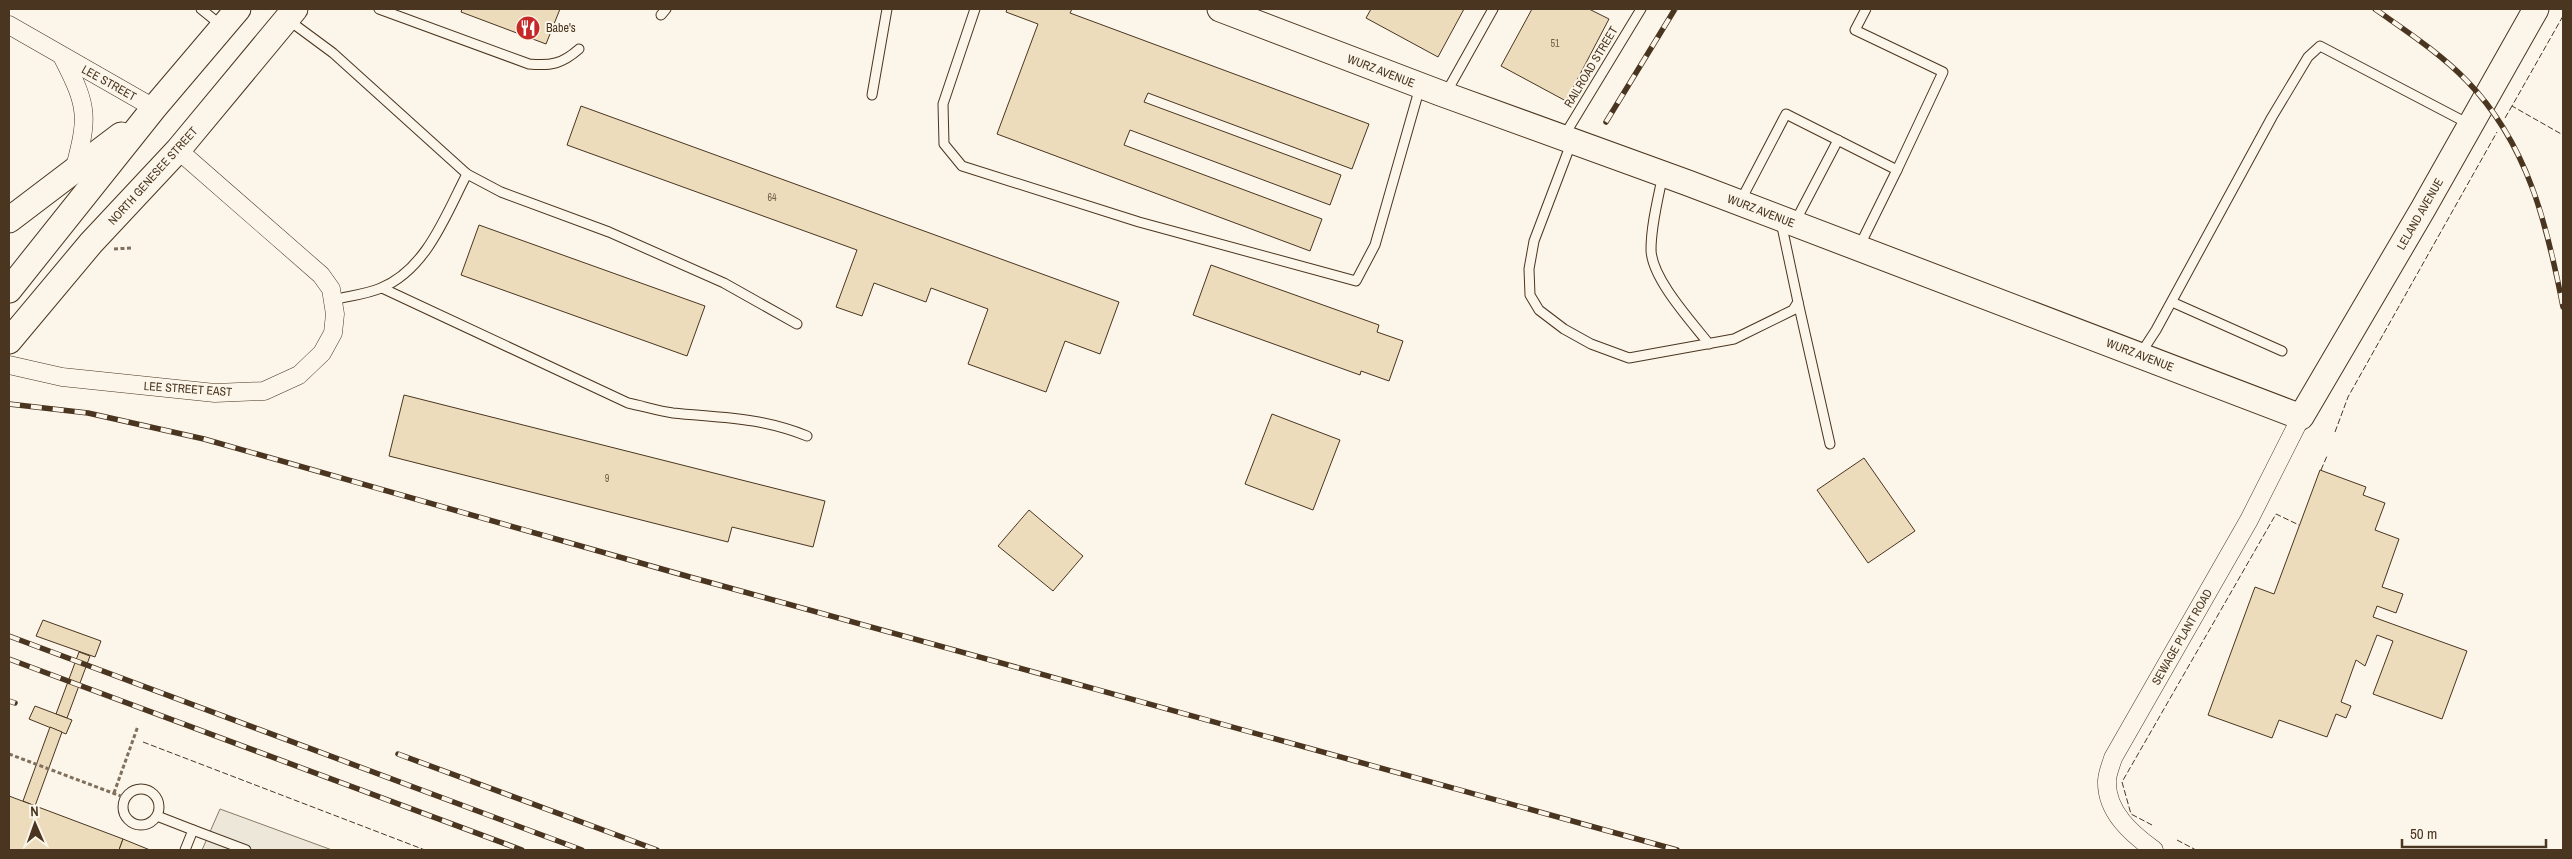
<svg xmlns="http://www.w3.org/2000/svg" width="2572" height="859" viewBox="0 0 2572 859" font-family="'Archivo Narrow',sans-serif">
<rect width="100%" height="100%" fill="#fbf6e9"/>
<!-- parking -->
<path fill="#ede7d9" stroke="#887966" d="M220 809 332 850H202Z"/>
<!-- building -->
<g fill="#ecdcbc" stroke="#4a3520">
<path d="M462 9H560L546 44 461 12Z"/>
<path d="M1007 9H1072L1070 13 1369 124 1352 169 1148 93 1144 102 1341 175 1330 205 1130 130 1124 145 1322 219 1310 251 997 134 1038 24 1006 12Z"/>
<path d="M1371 9H1464L1438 57 1366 18Z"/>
<path d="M1532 9H1589L1609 19 1566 101 1501 66Z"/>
<path d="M581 106 1119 302 1100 354 1065 341 1046 392 968 364 988 309 931 288 926 302 874 283 862 316 836 307 857 250 567 145Z"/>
<path d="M479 225 705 306 687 356 461 275Z"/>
<path d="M1211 265 1379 325 1377 332 1403 341 1389 381 1361 371 1360 375 1193 315Z"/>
<path d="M404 395 825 501 813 547 732 527 728 542 389 456Z"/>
<path d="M1272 414 1340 440 1313 510 1245 484Z"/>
<path d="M1864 458 1915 531 1868 563 1817 490Z"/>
<path d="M2320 470 2366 487 2363 495 2385 503 2375 530 2399 539 2382 587 2403 594 2396 613 2377 606 2373 617 2467 651 2442 719 2373 694 2393 641 2377 635 2365 666 2356 660 2341 702 2351 706 2346 718 2336 714 2327 737 2279 720 2272 738 2208 715 2255 587 2274 594Z"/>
<path d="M1029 510 1083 556 1053 591 998 546Z"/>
<path d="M43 620 101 641 95 657 36 636Z"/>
<path d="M79 652 90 656 67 718 56 714Z"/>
<path d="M35 706 72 720 66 734 29 719Z"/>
<path d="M50 727 62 732 35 806 23 801Z"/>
<path d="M9 796 123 839 119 850H9Z"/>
<path d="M123 839 150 850H119Z"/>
</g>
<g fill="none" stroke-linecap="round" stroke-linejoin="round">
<defs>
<g id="lane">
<path d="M201 9 222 26"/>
<path d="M379 9 529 64C551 66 562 64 579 49"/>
<path d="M975 9 943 104 944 144 962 166 1139 222 1356 281 1375 245 1420 87"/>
<path d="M1866 9 1855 30 1943 72 1897 170"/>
<path d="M661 15 666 9"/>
<path d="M287 19 333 53 467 174 501 192 609 232 724 283 797 324"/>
<path d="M1446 93 1493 9"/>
<path d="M872 95 887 9"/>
<path d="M1564 136 1641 9"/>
<path d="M1572 141 1534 241 1529 269 1530 295 1539 310 1564 329 1591 344 1629 358 1734 339 1793 310 1798 302 1781 222"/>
<path d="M1663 174C1658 199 1651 225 1651 250 1652 279 1691 321 1709 344"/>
<path d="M1741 200 1786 114 1897 170 1859 247"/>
<path d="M1795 222 1838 140"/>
<path d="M382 288 628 403C643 406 658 411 673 413 723 418 759 417 807 436"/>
<path d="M333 300C349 296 367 294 381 288 427 269 446 214 467 174"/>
<path d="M1798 302 1830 444"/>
<path d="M2172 302 2282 351"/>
<path d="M2141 353 2156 330 2272 117 2308 57 2320 46 2469 124"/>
<circle cx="141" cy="807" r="18"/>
<path d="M157 816 193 830 185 850"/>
<path d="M193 830 246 850"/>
</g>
<g id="street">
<path d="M9 25 154 108"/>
<path d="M63 58C89 108 88 118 74 171"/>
<path d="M9 365 62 377 215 393 264 391 299 375 322 353 333 333 335 314 331 289 321 275 178 150"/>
<path d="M2154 850C2132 834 2106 812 2107 781 2107 774 2111 765 2113 758L2249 520 2301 417"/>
</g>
<g id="secondary">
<path d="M1220 9 1440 93 1688 183 2301 417 2423 209 2536 9"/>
<path d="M9 220 121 135"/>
<path d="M9 290 154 108 238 9"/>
<path d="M9 341 91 243 178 150 295 9"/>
</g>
</defs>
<!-- lane casing -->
<use href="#lane" stroke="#4a3520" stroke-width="11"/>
<!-- street casing -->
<use href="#street" stroke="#4a3520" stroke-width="19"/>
<!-- secondary casing -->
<use href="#secondary" stroke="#4a3520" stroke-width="27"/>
<!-- path -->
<g stroke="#7f6f5c" stroke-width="3" stroke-dasharray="4 2.5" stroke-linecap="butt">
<path d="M114 249 131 248"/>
<path d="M9 754 126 798"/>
<path d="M114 793 138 726"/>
</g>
<!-- lane -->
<use href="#lane" stroke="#fbf6e9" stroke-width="9"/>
<!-- street -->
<use href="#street" stroke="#fbf6e9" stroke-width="18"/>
<!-- secondary -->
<use href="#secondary" stroke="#fbf6e9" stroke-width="25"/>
<defs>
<g id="rail">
<path d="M2375 9C2406 31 2440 53 2467 81 2528 144 2547 225 2563 307"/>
<path d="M1606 122 1675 9"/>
<path d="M9 404 88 413 204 439 690 577 1677 850"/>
<path d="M9 636 582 850"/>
<path d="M9 659 522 850"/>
<path d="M9 701 15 703"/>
<path d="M398 754 657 850"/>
</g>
</defs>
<!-- rail casing -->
<use href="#rail" stroke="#4a3520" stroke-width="5.5"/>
<!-- rail -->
<use href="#rail" stroke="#fbf6e9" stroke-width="4" stroke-dasharray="11" stroke-linecap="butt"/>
<!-- fence -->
<g stroke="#4a3520" stroke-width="1" stroke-dasharray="6 2.5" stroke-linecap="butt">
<path d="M2563 16 2512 106 2563 135"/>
<path d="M2505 118 2512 106"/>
<path d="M2335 432 2348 397 2497 132"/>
<path d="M2321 470 2327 456"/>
<path d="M143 742 425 850"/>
<path d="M2152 825 2131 814 2122 782 2276 514 2299 525"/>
<path d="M2177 840 2196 850"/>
</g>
</g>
<!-- icons -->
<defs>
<symbol id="restaurant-disc" viewBox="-11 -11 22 22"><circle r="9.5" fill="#c62828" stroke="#fbf6e9"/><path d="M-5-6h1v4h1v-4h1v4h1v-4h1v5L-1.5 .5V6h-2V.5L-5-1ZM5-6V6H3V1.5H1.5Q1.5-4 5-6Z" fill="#fff"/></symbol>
</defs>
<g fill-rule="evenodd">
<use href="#restaurant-disc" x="514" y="14" width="28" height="28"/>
</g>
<g text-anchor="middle" stroke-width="4" stroke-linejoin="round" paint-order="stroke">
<!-- number labels -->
<g font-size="10" fill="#725f47">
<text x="1555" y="47">51</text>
<text x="772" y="201">64</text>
<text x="607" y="482">9</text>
</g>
<!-- poi labels -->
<g font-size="12" fill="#4a3520" stroke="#fbf6e9" text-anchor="start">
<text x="546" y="32">Babe's</text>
</g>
<!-- street labels -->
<g font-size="12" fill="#4a3520" stroke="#fbf6e9">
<text transform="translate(1591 67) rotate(-59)" y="4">RAILROAD STREET</text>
<text transform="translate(1381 71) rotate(21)" y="4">WURZ AVENUE</text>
<text transform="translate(109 83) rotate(29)" y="4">LEE STREET</text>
<text transform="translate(153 176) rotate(-48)" y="4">NORTH GENESEE STREET</text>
<text transform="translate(1761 211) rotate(21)" y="4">WURZ AVENUE</text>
<text transform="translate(2420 214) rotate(-60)" y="4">LELAND AVENUE</text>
<text transform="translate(2140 355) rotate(21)" y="4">WURZ AVENUE</text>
<text transform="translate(188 389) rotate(4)" y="4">LEE STREET EAST</text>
<text transform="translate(2182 637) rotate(-60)" y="4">SEWAGE PLANT ROAD</text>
</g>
</g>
<!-- border -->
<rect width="2572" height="859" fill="none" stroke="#4a3520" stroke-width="20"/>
<!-- north arrow -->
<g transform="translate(35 824) rotate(358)" stroke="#fbf6e9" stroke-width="4" paint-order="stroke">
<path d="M0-4L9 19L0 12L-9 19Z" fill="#4a3520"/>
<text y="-8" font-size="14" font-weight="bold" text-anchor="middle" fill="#4a3520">N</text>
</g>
<!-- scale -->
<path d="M2402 839v8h144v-8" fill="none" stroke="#4a3520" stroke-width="2.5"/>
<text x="2410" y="839" font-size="15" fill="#4a3520" stroke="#fbf6e9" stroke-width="4" paint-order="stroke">50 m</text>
</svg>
